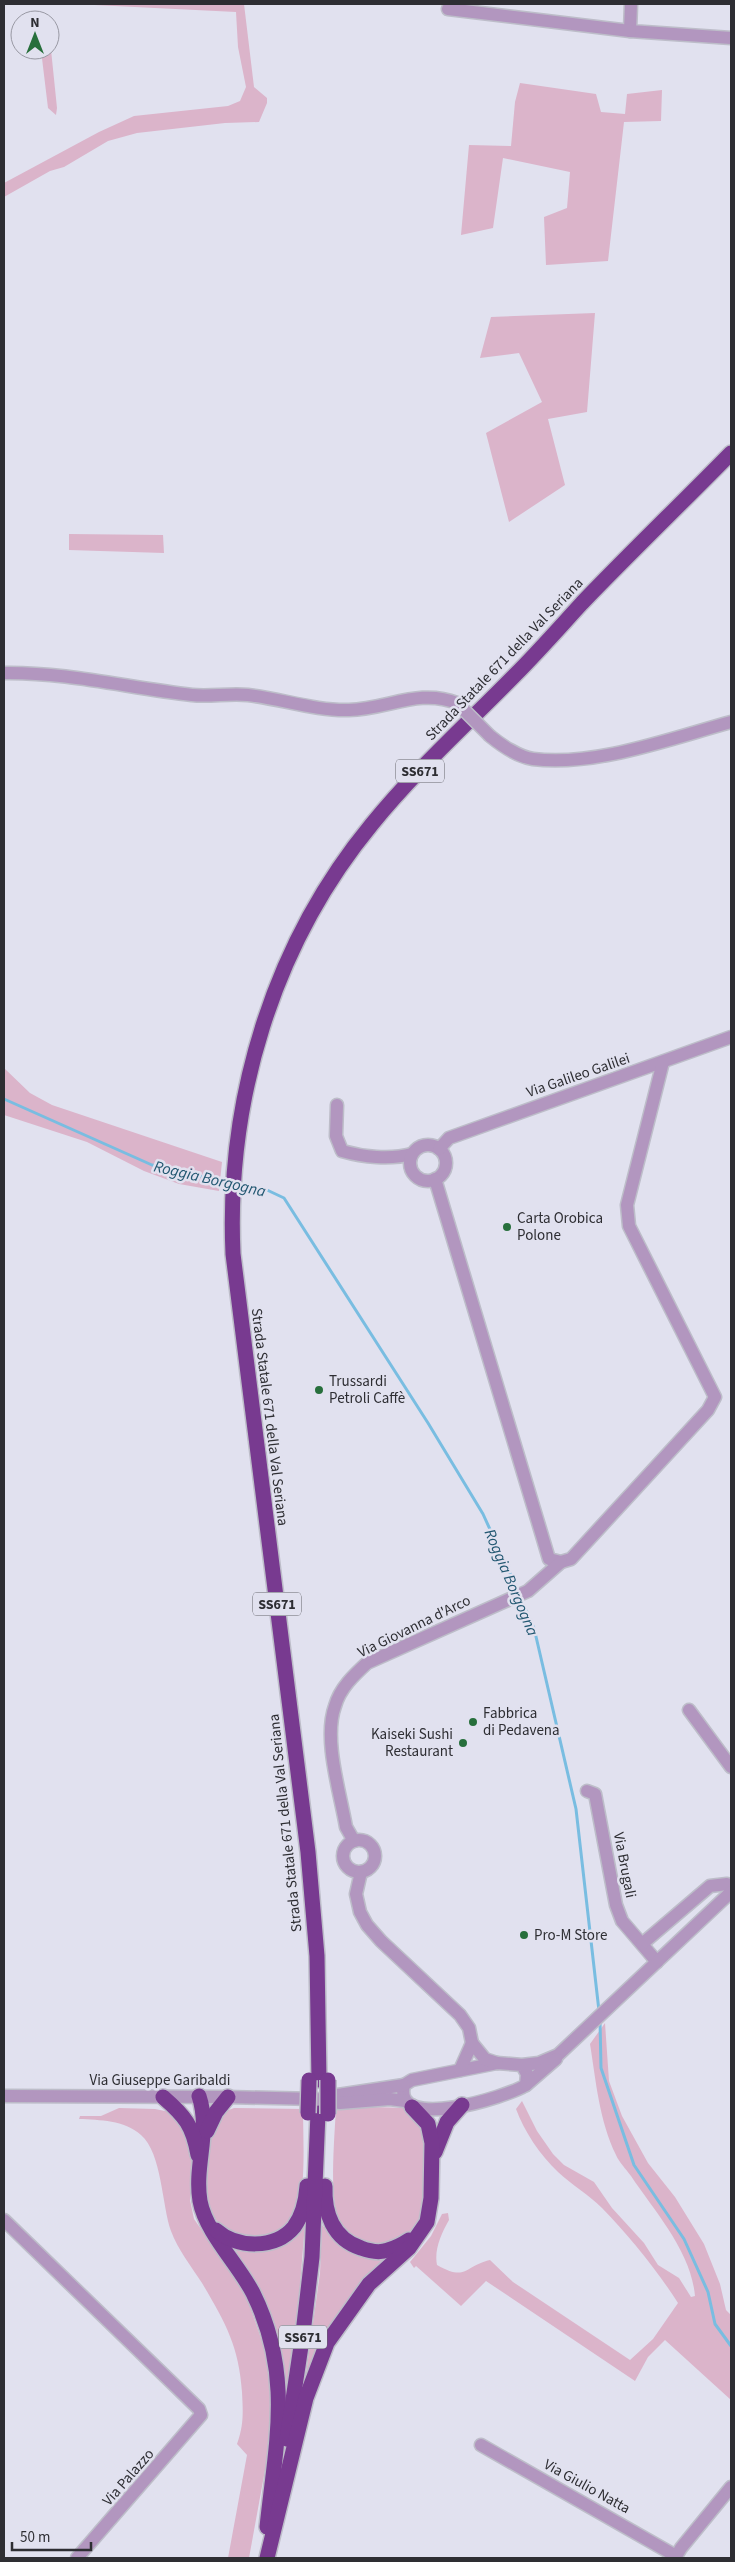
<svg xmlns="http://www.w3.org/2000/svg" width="735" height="2562" viewBox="0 0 735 2562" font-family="'Source Sans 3',sans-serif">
<rect width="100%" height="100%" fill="#e1e1ef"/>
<!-- green -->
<g fill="#dbb4ca">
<path d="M74 4H244L254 87 267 98V103L259 122 225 123 137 133 108 141 64 167 50 171 4 197V183L99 132 134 116 228 106 240 101 246 87 238 47 236 12Z"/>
<path d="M50 40 57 108 56 115 48 108 41 50H50Z"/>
<path d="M520 83 596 94 601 112 625 114 627 94 662 90 661 121 624 122 608 261 546 265 544 217 567 208 570 172 503 158 493 228 461 235 469 145 511 146 515 102Z"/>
<path d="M595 313 587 412 548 419 565 485 509 522 486 433 542 402 519 353 480 358 491 317Z"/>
<path d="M69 534 163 535 164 553 69 550Z"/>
<path d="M4 1068 30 1093 52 1105 222 1162 219 1191 179 1184 144 1171 87 1142 4 1115Z"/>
<path d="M605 2023 609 2081 622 2116 648 2163 675 2197 704 2244 720 2284 726 2310 731 2315V2400L665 2340 648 2357 635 2381 486 2281 461 2306 416 2266 414 2268 410 2262 431 2236 442 2214 448 2213 449 2220C441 2234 434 2250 437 2265 467 2282 464 2266 490 2260L513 2282 630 2360 653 2339 678 2303C657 2270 629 2236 602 2208 589 2195 572 2185 558 2172 540 2155 524 2131 516 2109L522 2101 537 2131 553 2154 564 2165 594 2182 612 2208 644 2243 658 2265 679 2278 691 2297 695 2296C691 2251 655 2212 631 2176 626 2169 619 2162 616 2155 599 2120 596 2081 590 2044Z"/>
<path d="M336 2106 406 2108 425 2128C425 2172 439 2249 372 2243 355 2242 345 2232 338 2217 329 2193 335 2133 336 2106Z"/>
<path d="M119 2108 155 2109 170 2112 186 2129 193 2158 190 2200 194 2219 245 2292 265 2350 274 2400 269 2448 249 2558H228L247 2455 237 2444C244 2424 243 2412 242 2392 239 2346 225 2322 202 2283 191 2266 178 2250 171 2231 162 2206 162 2153 141 2135 124 2120 100 2120 79 2119L80 2116H101Z"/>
<path d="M234 2108 303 2109C303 2135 307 2199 294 2219 276 2245 228 2243 213 2215 205 2201 204 2152 208 2136 211 2128 217 2120 221 2113Z"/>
<path d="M305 2223 297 2323 287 2389 235 2248C267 2257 284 2246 305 2223Z"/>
<path d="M322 2225 331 2235 387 2256 363 2282 305 2381 320 2273Z"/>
</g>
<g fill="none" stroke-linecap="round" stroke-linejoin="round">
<!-- stream -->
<g stroke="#79bde1" stroke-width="3">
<path d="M4 1099 152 1165 229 1183"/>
<path d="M238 1184 267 1190 284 1198 428 1423 483 1514 519 1593"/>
<path d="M521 1599 534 1628 576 1809 599 2011"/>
<path d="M600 2020 601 2068 634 2165 684 2239 708 2292 715 2324 731 2346"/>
</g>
<defs>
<g id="minor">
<path d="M631 4 630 31 731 38"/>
<path d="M448 9 630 31"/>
<path d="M4 673C67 672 129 688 192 695 210 697 230 693 248 695 282 699 316 711 349 710 388 709 419 688 457 703"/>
<path d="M490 736C501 745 519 757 533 759 595 767 672 738 731 722"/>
<path d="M337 1105 336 1136 342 1151C363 1157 390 1160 412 1154"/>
<circle cx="428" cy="1163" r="18"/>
<path d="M439 1149 449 1138 731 1037"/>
<path d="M435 1179 549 1559 561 1562 571 1559 708 1410 715 1397 629 1226 627 1205 663 1062"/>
<path d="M689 1710 731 1767"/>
<path d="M587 1791 595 1794 616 1905 622 1921 657 1962"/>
<circle cx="359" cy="1856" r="16"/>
<path d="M354 1841 346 1827C340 1792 323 1739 335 1706 340 1688 354 1675 367 1663L528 1591 561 1562"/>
<path d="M361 1872 356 1894 360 1912 367 1925 381 1941 460 2015 469 2028 472 2043"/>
<path d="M642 1944 710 1886 727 1884 731 1890"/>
<path d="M522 2065 527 2074 526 2085C507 2097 392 2133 404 2085L412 2080 497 2063 522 2065 539 2063 558 2055 731 1892"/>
<path d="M460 2070 472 2043 485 2059 497 2063"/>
<path d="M526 2085 556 2059"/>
<path d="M338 2095 404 2085"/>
<path d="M4 2096 228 2097 316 2099 340 2103 390 2099 405 2101"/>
<path d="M4 2220 199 2409 201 2415 77 2558"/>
<path d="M481 2445 676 2556"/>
<path d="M675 2558 681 2548 731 2487"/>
</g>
<g id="highway">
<path d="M319 2080 317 1956 308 1852 233 1254C226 1100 273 944 372 824 415 771 467 724 515 675 538 652 560 627 582 603 631 552 682 503 731 453"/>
<path d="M199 2096C211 2132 194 2165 200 2201 206 2233 238 2264 253 2293 293 2374 276 2442 267 2527"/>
<path d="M163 2097C185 2116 193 2126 198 2155"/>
<path d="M207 2131 216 2112 228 2097"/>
<path d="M435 2152 447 2122 462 2105"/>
<path d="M325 2186C324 2213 333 2239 361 2248 369 2251 380 2253 388 2250 395 2248 403 2244 409 2240"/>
<path d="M216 2230C236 2248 275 2250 294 2227 302 2216 306 2200 307 2186"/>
<path d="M287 2439 303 2333 312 2257 318 2113"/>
<path d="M267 2558 306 2398 327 2343 369 2284 409 2248 427 2222 431 2198 432 2143 428 2124 412 2107"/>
</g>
</defs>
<!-- minor casing -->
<use href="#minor" stroke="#bdbdc9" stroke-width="15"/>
<!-- highway casing -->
<use href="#highway" stroke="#bdbdc9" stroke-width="18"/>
<!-- minor -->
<use href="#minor" stroke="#b296bf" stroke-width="12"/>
<!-- highway -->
<use href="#highway" stroke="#783a90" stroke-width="15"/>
<defs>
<path id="minor-bridge" d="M457 703 490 736"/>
<g id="highway-bridge">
<path d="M308 2113 309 2080"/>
<path d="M328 2114V2080"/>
</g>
</defs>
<!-- minor-bridge casing -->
<use href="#minor-bridge" stroke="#bdbdc9" stroke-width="15" stroke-linecap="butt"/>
<!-- highway-bridge casing -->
<use href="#highway-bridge" stroke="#bdbdc9" stroke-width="18" stroke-linecap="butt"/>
<!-- minor-bridge -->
<use href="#minor-bridge" stroke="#b296bf" stroke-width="12"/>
<!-- highway-bridge -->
<use href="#highway-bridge" stroke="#783a90" stroke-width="15"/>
</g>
<!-- markers -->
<g fill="#276f3c" stroke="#e1e1ef" stroke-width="2">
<circle cx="507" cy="1227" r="5"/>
<circle cx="319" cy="1390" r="5"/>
<circle cx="473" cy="1722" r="5"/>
<circle cx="463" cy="1743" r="5"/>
<circle cx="524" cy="1935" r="5"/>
</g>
<g text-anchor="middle" stroke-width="5" stroke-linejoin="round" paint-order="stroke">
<!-- shield labels -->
<g fill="#e1e1ef" stroke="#64646b" stroke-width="1">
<rect x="396" y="759.5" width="48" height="23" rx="4"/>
<rect x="253" y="1592.5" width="48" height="23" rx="4"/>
<rect x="279" y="2325.5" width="48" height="23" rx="4"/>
</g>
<g font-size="14" font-weight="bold" fill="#2e2e33">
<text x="420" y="776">SS671</text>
<text x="277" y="1609">SS671</text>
<text x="303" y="2342">SS671</text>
</g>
<!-- street labels -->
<g font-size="15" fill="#2e2e33" stroke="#e1e1ef">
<text transform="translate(504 659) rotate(-46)" y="5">Strada Statale 671 della Val Seriana</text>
<text transform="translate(578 1075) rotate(-19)" y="5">Via Galileo Galilei</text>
<text transform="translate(270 1417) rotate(83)" y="5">Strada Statale 671 della Val Seriana</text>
<text transform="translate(414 1626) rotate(-26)" y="5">Via Giovanna d'Arco</text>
<text transform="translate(285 1823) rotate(-96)" y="5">Strada Statale 671 della Val Seriana</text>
<text transform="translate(625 1865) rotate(79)" y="5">Via Brugali</text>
<text x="160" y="2085">Via Giuseppe Garibaldi</text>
<text transform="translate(128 2477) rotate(-49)" y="5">Via Palazzo</text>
<text transform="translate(587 2486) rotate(29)" y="5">Via Giulio Natta</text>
</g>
<!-- poi labels -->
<g font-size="15" fill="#2e2e33" stroke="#e1e1ef" text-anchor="start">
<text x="517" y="1223">Carta Orobica<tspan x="517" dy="17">Polone</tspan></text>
<text x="329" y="1386">Trussardi<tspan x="329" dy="17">Petroli Caffè</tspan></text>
<text x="483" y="1718">Fabbrica<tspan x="483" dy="17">di Pedavena</tspan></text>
<text x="453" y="1739" text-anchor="end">Kaiseki Sushi<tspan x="453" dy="17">Restaurant</tspan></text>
<text x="534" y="1940">Pro-M Store</text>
</g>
<!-- water labels -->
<g font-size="16" font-style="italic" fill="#225771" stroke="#e1e1ef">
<text transform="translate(210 1178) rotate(13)" y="6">Roggia Borgogna</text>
<text transform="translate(512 1582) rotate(67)" y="6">Roggia Borgogna</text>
</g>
</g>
<!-- border -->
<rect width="735" height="2562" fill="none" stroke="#2e2e33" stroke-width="10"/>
<!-- north arrow -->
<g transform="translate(35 35)"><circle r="24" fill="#e1e1ef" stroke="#9999a4"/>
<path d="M0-4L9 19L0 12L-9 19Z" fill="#276f3c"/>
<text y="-8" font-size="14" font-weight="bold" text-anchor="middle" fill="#2e2e33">N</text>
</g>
<!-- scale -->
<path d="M12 2542v8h79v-8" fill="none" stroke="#2e2e33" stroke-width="2.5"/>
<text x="20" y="2542" font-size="15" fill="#2e2e33" stroke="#e1e1ef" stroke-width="4" paint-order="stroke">50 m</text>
</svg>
